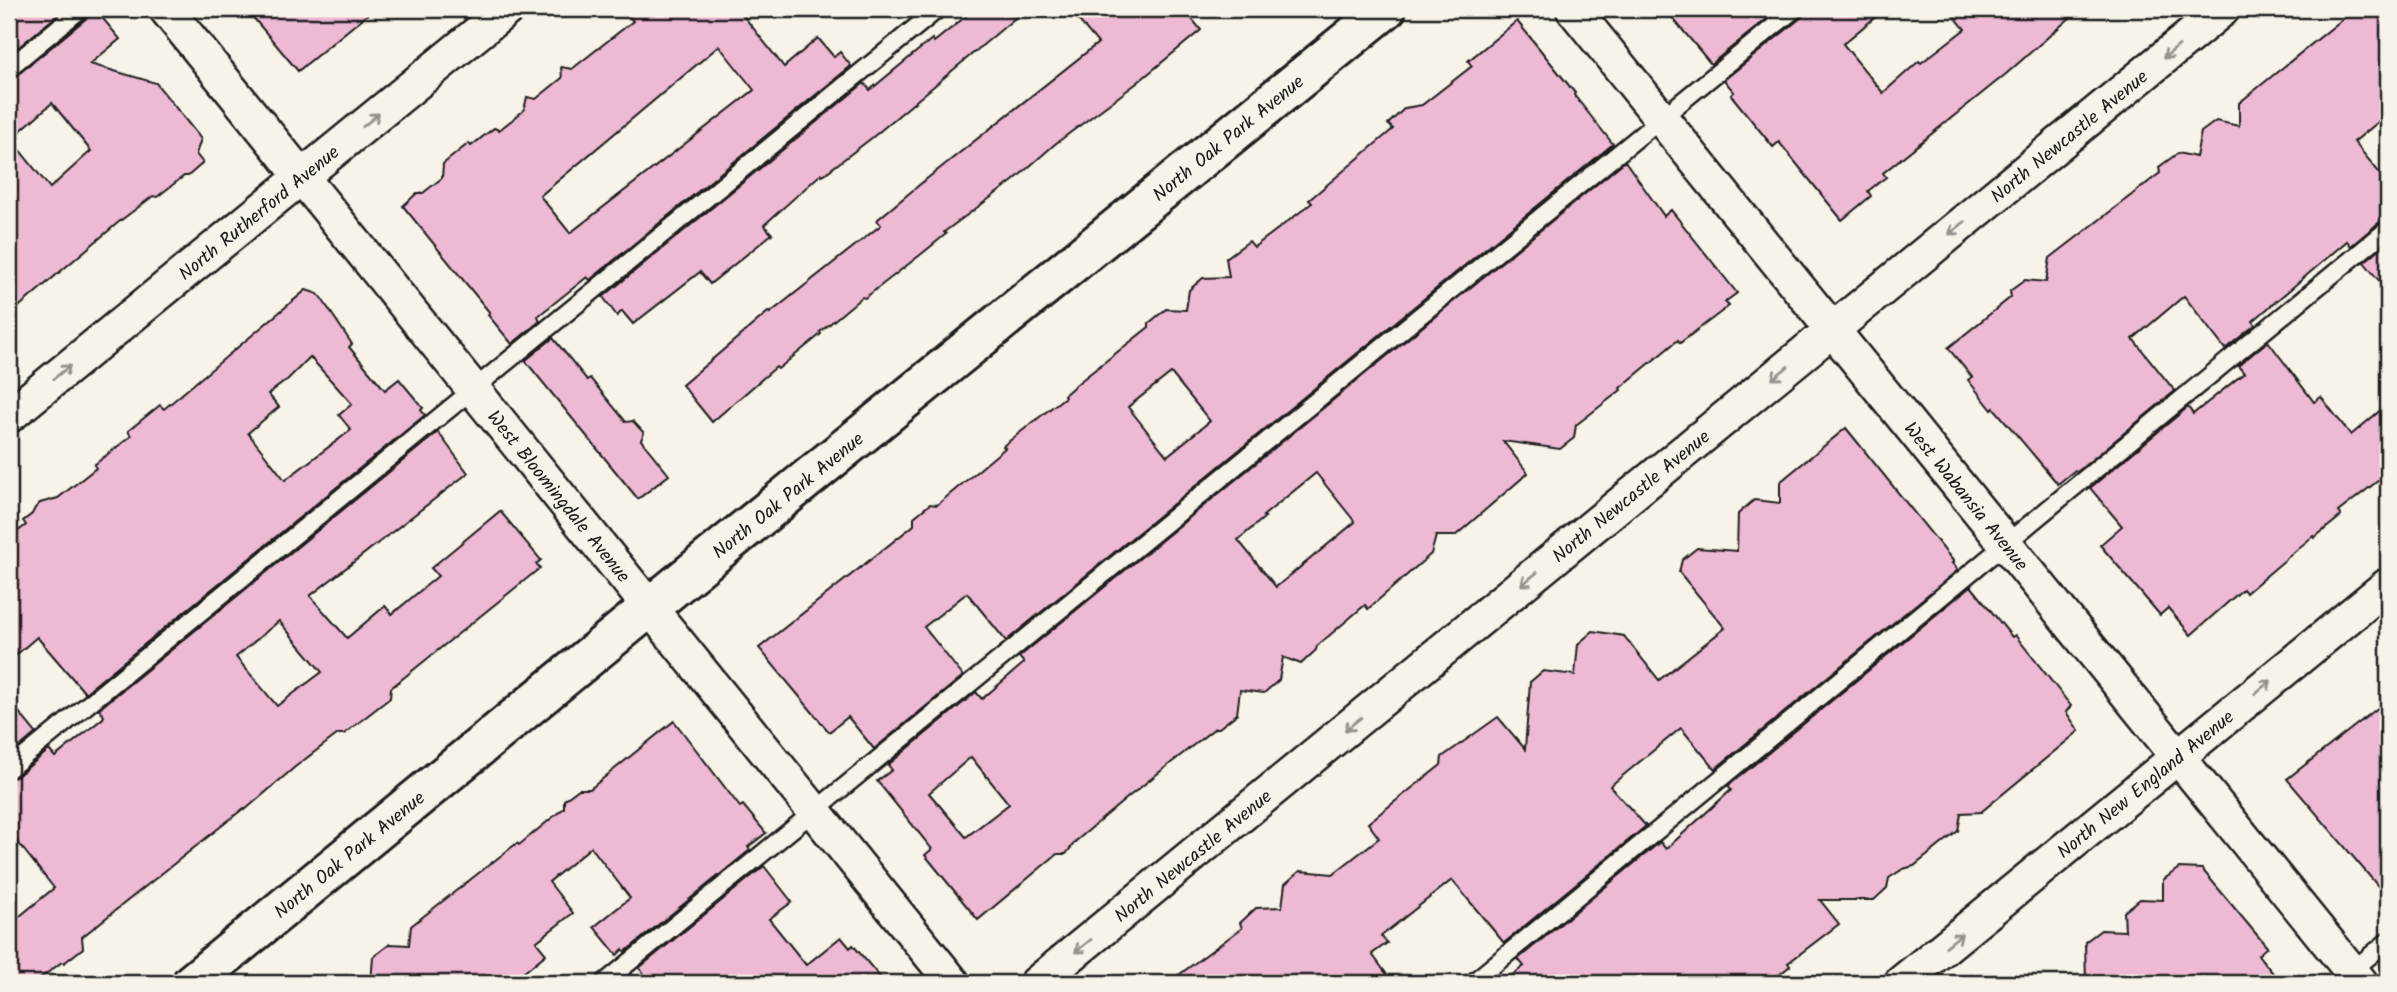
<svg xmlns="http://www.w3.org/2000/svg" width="2397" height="992" viewBox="0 0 2397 992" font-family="Kalam,sans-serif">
<rect width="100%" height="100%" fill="#f7f3e8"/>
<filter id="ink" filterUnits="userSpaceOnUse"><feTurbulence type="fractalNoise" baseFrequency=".0143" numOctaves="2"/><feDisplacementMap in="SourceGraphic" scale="14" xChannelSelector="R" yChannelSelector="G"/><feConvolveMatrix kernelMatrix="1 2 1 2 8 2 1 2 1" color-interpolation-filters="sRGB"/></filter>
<g filter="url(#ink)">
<!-- building -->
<g fill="#eeb9d3" stroke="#1c1c1c" stroke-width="2" fill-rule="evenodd">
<path d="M9 9H65L9 55Z"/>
<path d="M91 9H95L120 39 90 64 156 83 201 139 196 154 203 163 188 176H184L157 197 153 196 120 221 9 315V78L16 76 88 17ZM52 103 91 151 50 188 11 139Z"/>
<path d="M246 9H374L298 71Z"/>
<path d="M623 9H738L784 67 818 38 834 57 840 52 851 66 590 280 587 277 538 316 540 321 512 344 488 315 490 313 403 206 417 193H423L442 178 443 164 469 143 471 146 494 128 499 130 512 120 524 110 527 97 536 99 562 78 561 67 572 69 633 21ZM719 46 754 90 570 233 540 196Z"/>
<path d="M975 9H1026L873 137 822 176 821 174 764 225 772 234 710 284 700 272 633 324 622 311 617 316 603 297 864 83 870 90 932 39 934 42Z"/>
<path d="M1069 9H1184L1201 30 1137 83 1055 144 1013 181 944 232 946 234 924 252 865 298 862 297 820 332 821 334 778 369 776 367 712 422 682 385 768 312 770 313 881 225 877 220 924 181 1098 43Z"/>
<path d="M1665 9H1779L1711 64Z"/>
<path d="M1805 9H1885L1843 44 1883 93 1919 61 1921 63 1965 29 1948 9H2080L2006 74 1883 173 1886 177 1868 191 1871 196 1842 220 1779 142 1773 147 1731 95 1734 92 1724 80 1802 17Z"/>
<path d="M2355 9H2388V114L2354 142 2388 183V219L2381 221 2351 246 2347 241 2253 321 2255 325 2225 349 2184 296 2133 339 2175 391 2077 472 2075 470 2058 484 1994 408 1992 410 1968 380 1972 377 1948 348 2011 297 2010 291 2025 280 2046 282 2050 258 2160 173 2159 167 2178 153 2196 157 2201 132 2216 121 2239 126V103Z"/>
<path d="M1517 21 1575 93 1574 95 1613 144 1006 641 967 593 924 627 963 676 874 749 848 717 829 732 759 648 914 525V517L930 504 937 505 1005 448 1003 446 1065 397 1064 395 1078 383 1149 327V323L1166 309 1186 310 1189 290 1203 278 1229 277 1226 258 1249 241 1254 247 1312 203 1309 200 1393 129 1388 124 1405 108 1422 105 1472 66 1468 61ZM1171 373 1210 421 1167 456 1128 407Z"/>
<path d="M1625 161 1664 216 1671 210 1737 293 1725 302 1729 306 1680 343 1678 340 1620 388 1621 390 1576 425 1574 438 1560 449 1503 441 1528 473 1455 536H1436L1431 554 1368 609 1365 605 1317 646 1316 650 1301 664 1283 657 1279 680 1264 693 1240 690 1237 714 1219 728H1215L1127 798 1076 841 1066 854H1057L978 920 925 855 932 849 877 781 892 770 888 765 976 692 982 699 1024 663 1019 657ZM1316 473 1355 522 1276 587 1238 540 1265 517 1263 516ZM971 757 1009 804 966 837 929 793Z"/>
<path d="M2388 242V292L2364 262Z"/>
<path d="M306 290 318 294 322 299 352 344 349 347 385 390 399 379 423 408 421 410 425 415 85 693 37 637 9 661V538L26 525 23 521 32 514 35 508 40 503 58 498 96 468 94 465 131 436 128 431 160 405 164 409ZM310 357 352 404 339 415 351 430 285 480 248 433 279 407 268 394 287 380Z"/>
<path d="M553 338 587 380 590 378 626 422 633 421 644 433 641 440 669 475 638 499 527 363 526 360Z"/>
<path d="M2268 341 2314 402 2321 397 2351 435 2388 404V473L2338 512 2341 516 2314 538 2313 536 2246 593 2243 589 2191 635 2168 608 2160 615 2100 545 2122 526 2090 488 2188 407 2193 414 2244 373 2238 366Z"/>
<path d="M1846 428 1954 562 1952 563 1958 570 1715 769 1681 728 1610 786 1646 826 1504 943 1452 880 1381 936 1387 943 1372 954 1393 983H1168L1242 928 1240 923 1256 908 1282 907 1285 884 1300 871 1333 874 1379 838 1368 823 1441 765 1442 757 1498 717 1525 749 1530 682 1543 671 1575 675 1578 644 1593 631 1624 636 1659 680 1725 628 1679 572 1682 560 1697 548 1737 551 1738 514 1754 500 1780 503V482Z"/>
<path d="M438 432 468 473 310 596 347 638 385 606 392 614 438 576 431 568 500 511 541 560 536 564 540 568 391 688 390 698 344 734H338L295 767 245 810 244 808 82 937 83 948 64 963 62 962 34 983H9V925L54 888 9 831V779L16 777 49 750 55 757 103 718 104 716 99 709ZM279 621 322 672 277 706 236 657Z"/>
<path d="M1971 586 2012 637 2015 635 2071 706 2066 712 2079 731 1981 812 1961 813 1958 831 1914 866 1903 869 1889 878 1887 888 1874 900H1820L1839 924 1788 963 1790 966 1769 983H1502L1524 966 1518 959 1660 842 1666 849 1731 790 1728 786Z"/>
<path d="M9 700 36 733 9 756Z"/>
<path d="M2388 700V898L2287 779Z"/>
<path d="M674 721 740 807 743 805 766 833 748 847 750 850 625 952 623 949 617 955 594 927 630 898 591 847 549 882 573 913 536 942 546 954 511 983H371L373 957 390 944 409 945 411 926 517 843 519 845 564 808V800L579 789H590Z"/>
<path d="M764 866 792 902 769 919 806 965 841 937 850 948 853 945 885 983H651L639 968Z"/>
<path d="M2179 868 2202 869 2267 947 2258 955 2281 983H2086L2085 942 2101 930 2125 931 2124 912 2140 899 2163 900V880Z"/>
</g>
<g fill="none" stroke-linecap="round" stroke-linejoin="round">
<defs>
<g id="service">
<path d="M9 68 81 9"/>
<path d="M9 769 938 9"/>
<path d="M604 983 1795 9"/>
<path d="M1472 983 2388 229"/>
<path d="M2337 983 2388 941"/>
</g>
<g id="minor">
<path id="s1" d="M166 9 953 983"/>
<path id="s2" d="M1573 9 2361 983"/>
<path id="s3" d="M9 416 507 9"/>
<path id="s4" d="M1037 983 2223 9"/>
<path id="s5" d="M1901 983 2388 585"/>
</g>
<g id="tertiary">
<path id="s6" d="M192 983 701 565 1386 9"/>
</g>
</defs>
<!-- service casing -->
<use href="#service" stroke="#1c1c1c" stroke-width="21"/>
<!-- minor casing -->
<use href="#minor" stroke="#1c1c1c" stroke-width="38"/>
<!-- tertiary casing -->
<use href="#tertiary" stroke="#1c1c1c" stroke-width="44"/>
<!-- service -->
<use href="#service" stroke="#f7f3e8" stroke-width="16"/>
<!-- minor -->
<use href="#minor" stroke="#f7f3e8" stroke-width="33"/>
<!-- tertiary -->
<use href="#tertiary" stroke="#f7f3e8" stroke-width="38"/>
</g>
<!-- one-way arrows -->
<defs><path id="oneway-shaft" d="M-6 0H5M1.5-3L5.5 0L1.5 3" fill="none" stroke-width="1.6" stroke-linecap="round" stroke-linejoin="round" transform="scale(1.75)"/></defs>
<g stroke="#94928c">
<use href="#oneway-shaft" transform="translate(2171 52) rotate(141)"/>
<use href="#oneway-shaft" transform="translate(371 120) rotate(-39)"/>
<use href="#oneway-shaft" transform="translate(1957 228) rotate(141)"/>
<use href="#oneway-shaft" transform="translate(62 372) rotate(-39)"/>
<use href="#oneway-shaft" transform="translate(1780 373) rotate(141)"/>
<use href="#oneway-shaft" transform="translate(1529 579) rotate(141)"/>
<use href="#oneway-shaft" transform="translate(2263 687) rotate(-39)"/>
<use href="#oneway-shaft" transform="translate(1353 724) rotate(141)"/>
<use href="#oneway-shaft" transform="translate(1954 940) rotate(-39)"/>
<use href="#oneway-shaft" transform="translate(1083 946) rotate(141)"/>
</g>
</g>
<g text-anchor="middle" stroke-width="7" stroke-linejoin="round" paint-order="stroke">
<!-- street labels -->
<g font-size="19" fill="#1c1c1c" stroke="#f7f3e8">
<text dy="7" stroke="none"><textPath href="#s4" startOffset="1335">North Newcastle Avenue</textPath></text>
<text dy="7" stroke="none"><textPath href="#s6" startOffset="1337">North Oak Park Avenue</textPath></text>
<text dy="7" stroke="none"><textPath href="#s3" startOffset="322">North Rutherford Avenue</textPath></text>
<text dy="7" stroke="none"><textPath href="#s6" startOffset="770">North Oak Park Avenue</textPath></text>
<text dy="7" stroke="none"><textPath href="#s1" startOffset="626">West Bloomingdale Avenue</textPath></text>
<text dy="7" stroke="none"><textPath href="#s4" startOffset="768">North Newcastle Avenue</textPath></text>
<text dy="7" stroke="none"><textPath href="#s2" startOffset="626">West Wabansia Avenue</textPath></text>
<text dy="7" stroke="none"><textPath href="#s5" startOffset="315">North New England Avenue</textPath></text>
<text dy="7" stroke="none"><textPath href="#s6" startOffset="203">North Oak Park Avenue</textPath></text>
<text dy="7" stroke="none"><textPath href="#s4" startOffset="201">North Newcastle Avenue</textPath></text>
</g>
</g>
<!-- margin -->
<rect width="2397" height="992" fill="none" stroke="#f7f3e8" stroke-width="35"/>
<rect x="18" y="18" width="2362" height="957" fill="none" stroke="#1c1c1c" stroke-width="2.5" filter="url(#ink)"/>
</svg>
